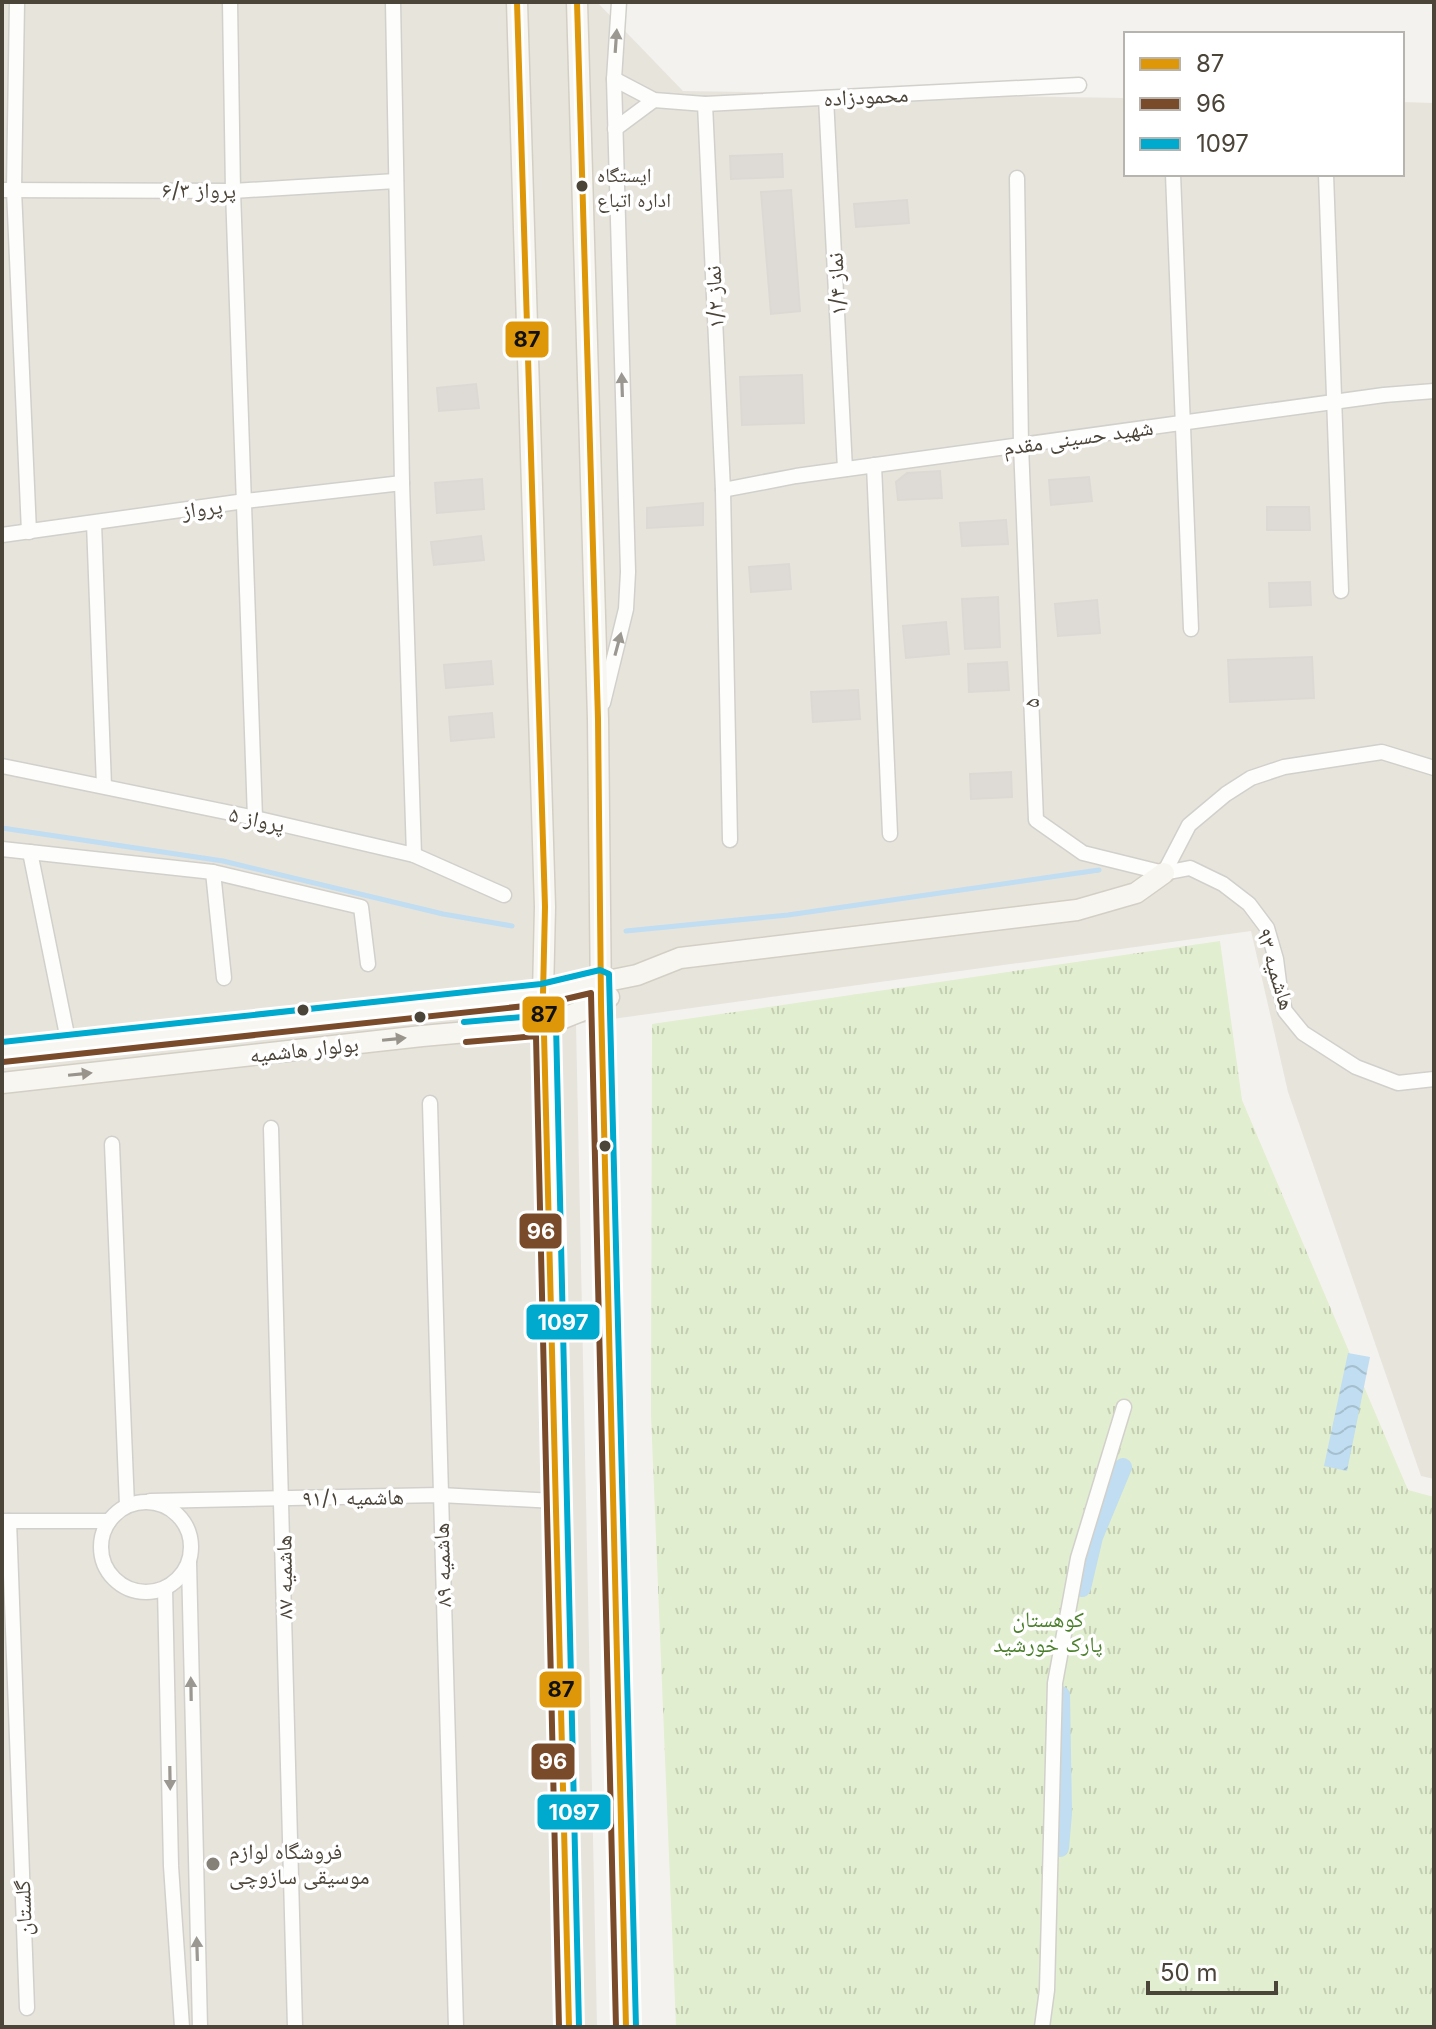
<svg xmlns="http://www.w3.org/2000/svg" width="1436" height="2029" viewBox="0 0 1436 2029" font-family="Inter,'Noto Naskh Arabic',sans-serif">
<defs>
<pattern id="grass-tufts" width="24" height="20" patternUnits="userSpaceOnUse" patternTransform="scale(2)"><rect width="24" height="20" fill="#e1eecf"/><path d="M3 7l-1-3M5 7V3M7 7l1-3M15 17l-1-3M17 17v-4M19 17l1-3" fill="none" stroke="#c3cdb2"/></pattern>
<pattern id="water-waves" width="16" height="10" patternUnits="userSpaceOnUse" patternTransform="scale(2)"><rect width="16" height="10" fill="#c0ddf1"/><path d="M0 5q4-4 8 0t8 0" fill="none" stroke="#a6bfcf"/></pattern>
</defs>
<rect width="100%" height="100%" fill="#f4f2ee"/>
<!-- residential -->
<path fill="#e7e4dc" d="M2 2H597L683 91 1126 98V174H1402V102L1434 103V1479L1421 1476 1288 1092 1251 931 576 1024 597 2027H2Z"/>
<!-- grass -->
<path fill="url(#grass-tufts)" d="M1220 941 1242 1100 1408 1490 1434 1497V2027H676L651 1415 652 1024Z"/>
<!-- water -->
<path fill="url(#water-waves)" d="M1348 1353 1370 1357 1347 1471 1324 1466Z"/>
<g fill="none" stroke-linecap="round" stroke-linejoin="round">
<!-- stream -->
<g stroke="#c0ddf1" stroke-width="5">
<path d="M2 828 223 861 443 914 512 926"/>
<path d="M626 931 788 915 1099 870"/>
</g>
<!-- canal -->
<g stroke="#c0ddf1" stroke-width="18">
<path d="M1082 1588 1094 1537 1123 1467"/>
<path d="M1060 1848 1063 1813 1061 1695"/>
</g>
</g>
<!-- building -->
<g fill="#dedbd6" stroke="#dcd9d4" stroke-width="2">
<path d="M782 154 783 177 731 179 730 156Z"/>
<path d="M791 190 800 311 771 314 761 192Z"/>
<path d="M907 200 909 223 856 227 854 204Z"/>
<path d="M802 375 804 423 742 425 740 377Z"/>
<path d="M476 384 479 408 439 411 437 388Z"/>
<path d="M940 471 942 498 898 500 896 482 907 473Z"/>
<path d="M1089 477 1092 501 1051 505 1049 480Z"/>
<path d="M482 479 484 509 437 513 435 483Z"/>
<path d="M703 503V525L647 528V508Z"/>
<path d="M1267 507H1309L1310 530H1267Z"/>
<path d="M1006 520 1008 544 962 546 960 523Z"/>
<path d="M481 536 484 560 434 565 431 542Z"/>
<path d="M789 564 791 589 751 592 749 567Z"/>
<path d="M1310 582 1311 605 1270 607 1269 583Z"/>
<path d="M998 597 1000 647 965 649 962 599Z"/>
<path d="M1097 600 1100 633 1058 636 1055 604Z"/>
<path d="M946 622 949 654 906 658 903 626Z"/>
<path d="M1312 657 1314 698 1230 702 1228 660Z"/>
<path d="M491 661 493 684 446 688 444 665Z"/>
<path d="M1007 662 1009 690 969 692 968 664Z"/>
<path d="M858 690 860 719 813 722 811 692Z"/>
<path d="M492 713 494 737 451 741 449 717Z"/>
<path d="M1011 772 1012 797 971 799 970 774Z"/>
</g>
<g fill="none" stroke-linecap="round" stroke-linejoin="round">
<defs>
<g id="street">
<path d="M17 2 14 190 29 532"/>
<path d="M230 2 233 191 255 818"/>
<path d="M393 2 402 483 414 855"/>
<path d="M614 79 654 100 705 104 1079 85"/>
<path d="M826 98 845 469"/>
<path d="M705 104 723 490 730 840"/>
<path d="M615 129 654 100"/>
<path d="M1173 174 1191 629"/>
<path d="M1326 174 1341 591"/>
<path d="M1017 178 1021 445 1036 820 1083 853 1164 873 1190 868 1223 884 1249 904 1267 928 1276 959 1280 990 1285 1011 1303 1033 1356 1067 1398 1083 1434 1079"/>
<path d="M2 190 233 191 396 181"/>
<path d="M874 465 890 834"/>
<path d="M723 490 796 476 1384 395 1434 391"/>
<path d="M94 523 104 786"/>
<path d="M2 535 245 501 402 483"/>
<path d="M603 703 626 609 628 572 614 79 619 2"/>
<path d="M2 766 255 818 414 855 504 895"/>
<path d="M2 849 213 872 361 907 368 964"/>
<path d="M30 852 69 1045"/>
<path d="M213 872 224 978"/>
<path d="M1164 873 1189 825 1226 794 1251 778 1284 767 1382 752 1434 768"/>
<path d="M430 1103 456 2027"/>
<path d="M271 1128 295 2027"/>
<path d="M112 1144 127 1505"/>
<path d="M150 1501 440 1495 555 1501"/>
<circle cx="146" cy="1547" r="45"/>
<path d="M2 1521H109"/>
<path d="M9 1521 27 2008"/>
<path d="M189 1562 200 2027"/>
<path d="M165 1588 171 1866 182 2027"/>
<path d="M1042 2027 1047 1990 1055 1683 1078 1558 1124 1407"/>
</g>
<g id="secondary">
<path d="M517 2 545 907 543 994 569 2027"/>
<path d="M577 2 598 719 601 1003 626 2027"/>
<path d="M2 1052 543 994 637 975 680 958 1077 910 1136 893 1164 873"/>
<path d="M2 1083 422 1036 546 1025 601 1003 609 997"/>
</g>
</defs>
<!-- street casing -->
<use href="#street" stroke="#d2d0cb" stroke-width="17"/>
<!-- secondary casing -->
<use href="#secondary" stroke="#d3cfc5" stroke-width="23"/>
<!-- street -->
<use href="#street" stroke="#fdfdfc" stroke-width="14"/>
<!-- secondary -->
<use href="#secondary" stroke="#f7f6f1" stroke-width="20"/>
<defs>
<g id="bus-1">
<path d="M517 2 545 907 543 994 569 2027"/>
<path d="M577 2 598 719 601 1003 626 2027"/>
</g>
<g id="bus-2">
<path d="M466 1042 536 1036 559 2027"/>
<path d="M3 1062 544 1004 591 993 616 2027"/>
</g>
<g id="bus-3">
<path d="M464 1022 546 1015 552 1017 556 1024 579 2027"/>
<path d="M2 1042 541 984 600 970 609 974 636 2027"/>
</g>
</defs>
<!-- bus-1 casing -->
<use href="#bus-1" stroke="#fff" stroke-width="12"/>
<!-- bus-2 casing -->
<use href="#bus-2" stroke="#fff" stroke-width="12"/>
<!-- bus-3 casing -->
<use href="#bus-3" stroke="#fff" stroke-width="12"/>
<!-- bus-1 -->
<use href="#bus-1" stroke="#dd9709" stroke-width="6"/>
<!-- bus-2 -->
<use href="#bus-2" stroke="#7a4b2a" stroke-width="6"/>
<!-- bus-3 -->
<use href="#bus-3" stroke="#00a9ce" stroke-width="6"/>
</g>
<!-- one-way arrows -->
<defs><path id="oneway-solid" d="M-6-.8H1V-3.2L6.5 0L1 3.2V.8H-6Z" transform="scale(2)"/></defs>
<g fill="#9b9791">
<use href="#oneway-solid" transform="translate(616 41) rotate(-86)"/>
<use href="#oneway-solid" transform="translate(622 385) rotate(-92)"/>
<use href="#oneway-solid" transform="translate(618 644) rotate(-75)"/>
<use href="#oneway-solid" transform="translate(191 1689) rotate(-91)"/>
<use href="#oneway-solid" transform="translate(170 1778) rotate(89)"/>
<use href="#oneway-solid" transform="translate(197 1949) rotate(-92)"/>
</g>
<g fill="#98948c">
<use href="#oneway-solid" transform="translate(394 1039) rotate(-6)"/>
<use href="#oneway-solid" transform="translate(80 1074) rotate(-6)"/>
</g>
<!-- markers -->
<g fill="#4b4439" stroke="#fff" stroke-width="3">
<circle cx="582" cy="186" r="7"/>
<circle cx="303" cy="1010" r="7"/>
<circle cx="420" cy="1017" r="7"/>
<circle cx="605" cy="1146" r="7"/>
</g>
<circle fill="#868178" stroke="#fff" stroke-width="3" cx="213" cy="1864" r="8"/>
<g text-anchor="middle" stroke-width="7" stroke-linejoin="round" paint-order="stroke">
<!-- bus labels -->
<g font-size="20" fill="#4b4439" stroke="#fff" text-anchor="start">
<text x="597" y="182">ایستگاه<tspan x="597" dy="25">اداره اتباع</tspan></text>
</g>
<!-- street labels -->
<g font-size="22" fill="#4b4439" stroke="#fff">
<text transform="translate(866 96) rotate(-3)" y="8">محمودزاده</text>
<text x="199" y="198">پرواز ۶/۳</text>
<text transform="translate(836 284) rotate(-93)" y="8">نماز ۱/۴</text>
<text transform="translate(714 297) rotate(-93)" y="8">نماز ۱/۲</text>
<text transform="translate(1078 437) rotate(-8)" y="8">شهید حسینی مقدم</text>
<text transform="translate(202 508) rotate(-8)" y="8">پرواز</text>
<text transform="translate(1031 703) rotate(-92)" y="8">۵</text>
<text transform="translate(257 819) rotate(12)" y="8">پرواز ۵</text>
<text transform="translate(1276 969) rotate(73)" y="8">هاشمیه ۹۳</text>
<text transform="translate(304 1049) rotate(-6)" y="8">بولوار هاشمیه</text>
<text transform="translate(353 1497) rotate(-1)" y="8">هاشمیه ۹۱/۱</text>
<text transform="translate(442 1565) rotate(-92)" y="8">هاشمیه ۸۹</text>
<text transform="translate(284 1577) rotate(-91)" y="8">هاشمیه ۸۷</text>
<text transform="translate(23 1908) rotate(-92)" y="8">گلستان</text>
</g>
<!-- park labels -->
<g font-size="22" fill="#4a7f2a" stroke="#fff">
<text x="1048" y="1627">کوهستان<tspan x="1048" dy="25">پارک خورشید</tspan></text>
</g>
<!-- poi labels -->
<g font-size="22" fill="#4b4439" stroke="#fff" text-anchor="start">
<text x="229" y="1859">فروشگاه لوازم<tspan x="229" dy="25">موسیقی سازوچی</tspan></text>
</g>
</g>
<g stroke="#fff" stroke-width="3">
<rect x="504" y="320" width="46" height="39" rx="8" fill="#dd9709"/>
<rect x="521" y="995" width="45" height="39" rx="8" fill="#dd9709"/>
<rect x="518" y="1212" width="45" height="38" rx="8" fill="#7a4b2a"/>
<rect x="525" y="1303" width="76" height="38" rx="8" fill="#00a9ce"/>
<rect x="538" y="1670" width="45" height="39" rx="8" fill="#dd9709"/>
<rect x="530" y="1742" width="46" height="39" rx="8" fill="#7a4b2a"/>
<rect x="536" y="1793" width="76" height="38" rx="8" fill="#00a9ce"/>
</g>
<g font-size="22" text-anchor="middle" font-weight="bold" fill="#fff">
<text x="541" y="1239">96</text>
<text x="563" y="1330">1097</text>
<text x="553" y="1769">96</text>
<text x="574" y="1820">1097</text>
</g>
<g font-size="22" text-anchor="middle" font-weight="bold" fill="#111">
<text x="527" y="347">87</text>
<text x="544" y="1022">87</text>
<text x="561" y="1697">87</text>
</g>
<!-- border -->
<rect width="1436" height="2029" fill="none" stroke="#4b4439" stroke-width="8"/>
<!-- legend -->
<rect x="1124" y="32" width="280" height="144" fill="#ffffff" stroke="#b7b4b0" stroke-width="2"/>
<rect x="1140" y="58" width="40" height="12" fill="#dd9709" stroke="#b7b4b0" stroke-width="2"/>
<text x="1196" y="72" font-size="24" fill="#4b4439">87</text>
<rect x="1140" y="98" width="40" height="12" fill="#7a4b2a" stroke="#b7b4b0" stroke-width="2"/>
<text x="1196" y="112" font-size="24" fill="#4b4439">96</text>
<rect x="1140" y="138" width="40" height="12" fill="#00a9ce" stroke="#b7b4b0" stroke-width="2"/>
<text x="1196" y="152" font-size="24" fill="#4b4439">1097</text>
<!-- scale -->
<path d="M1148 1981v12h128v-12" fill="none" stroke="#4b4439" stroke-width="4"/>
<text x="1160" y="1981" font-size="24" fill="#4b4439" stroke="#ffffff" stroke-width="6" paint-order="stroke">50 m</text>
</svg>
